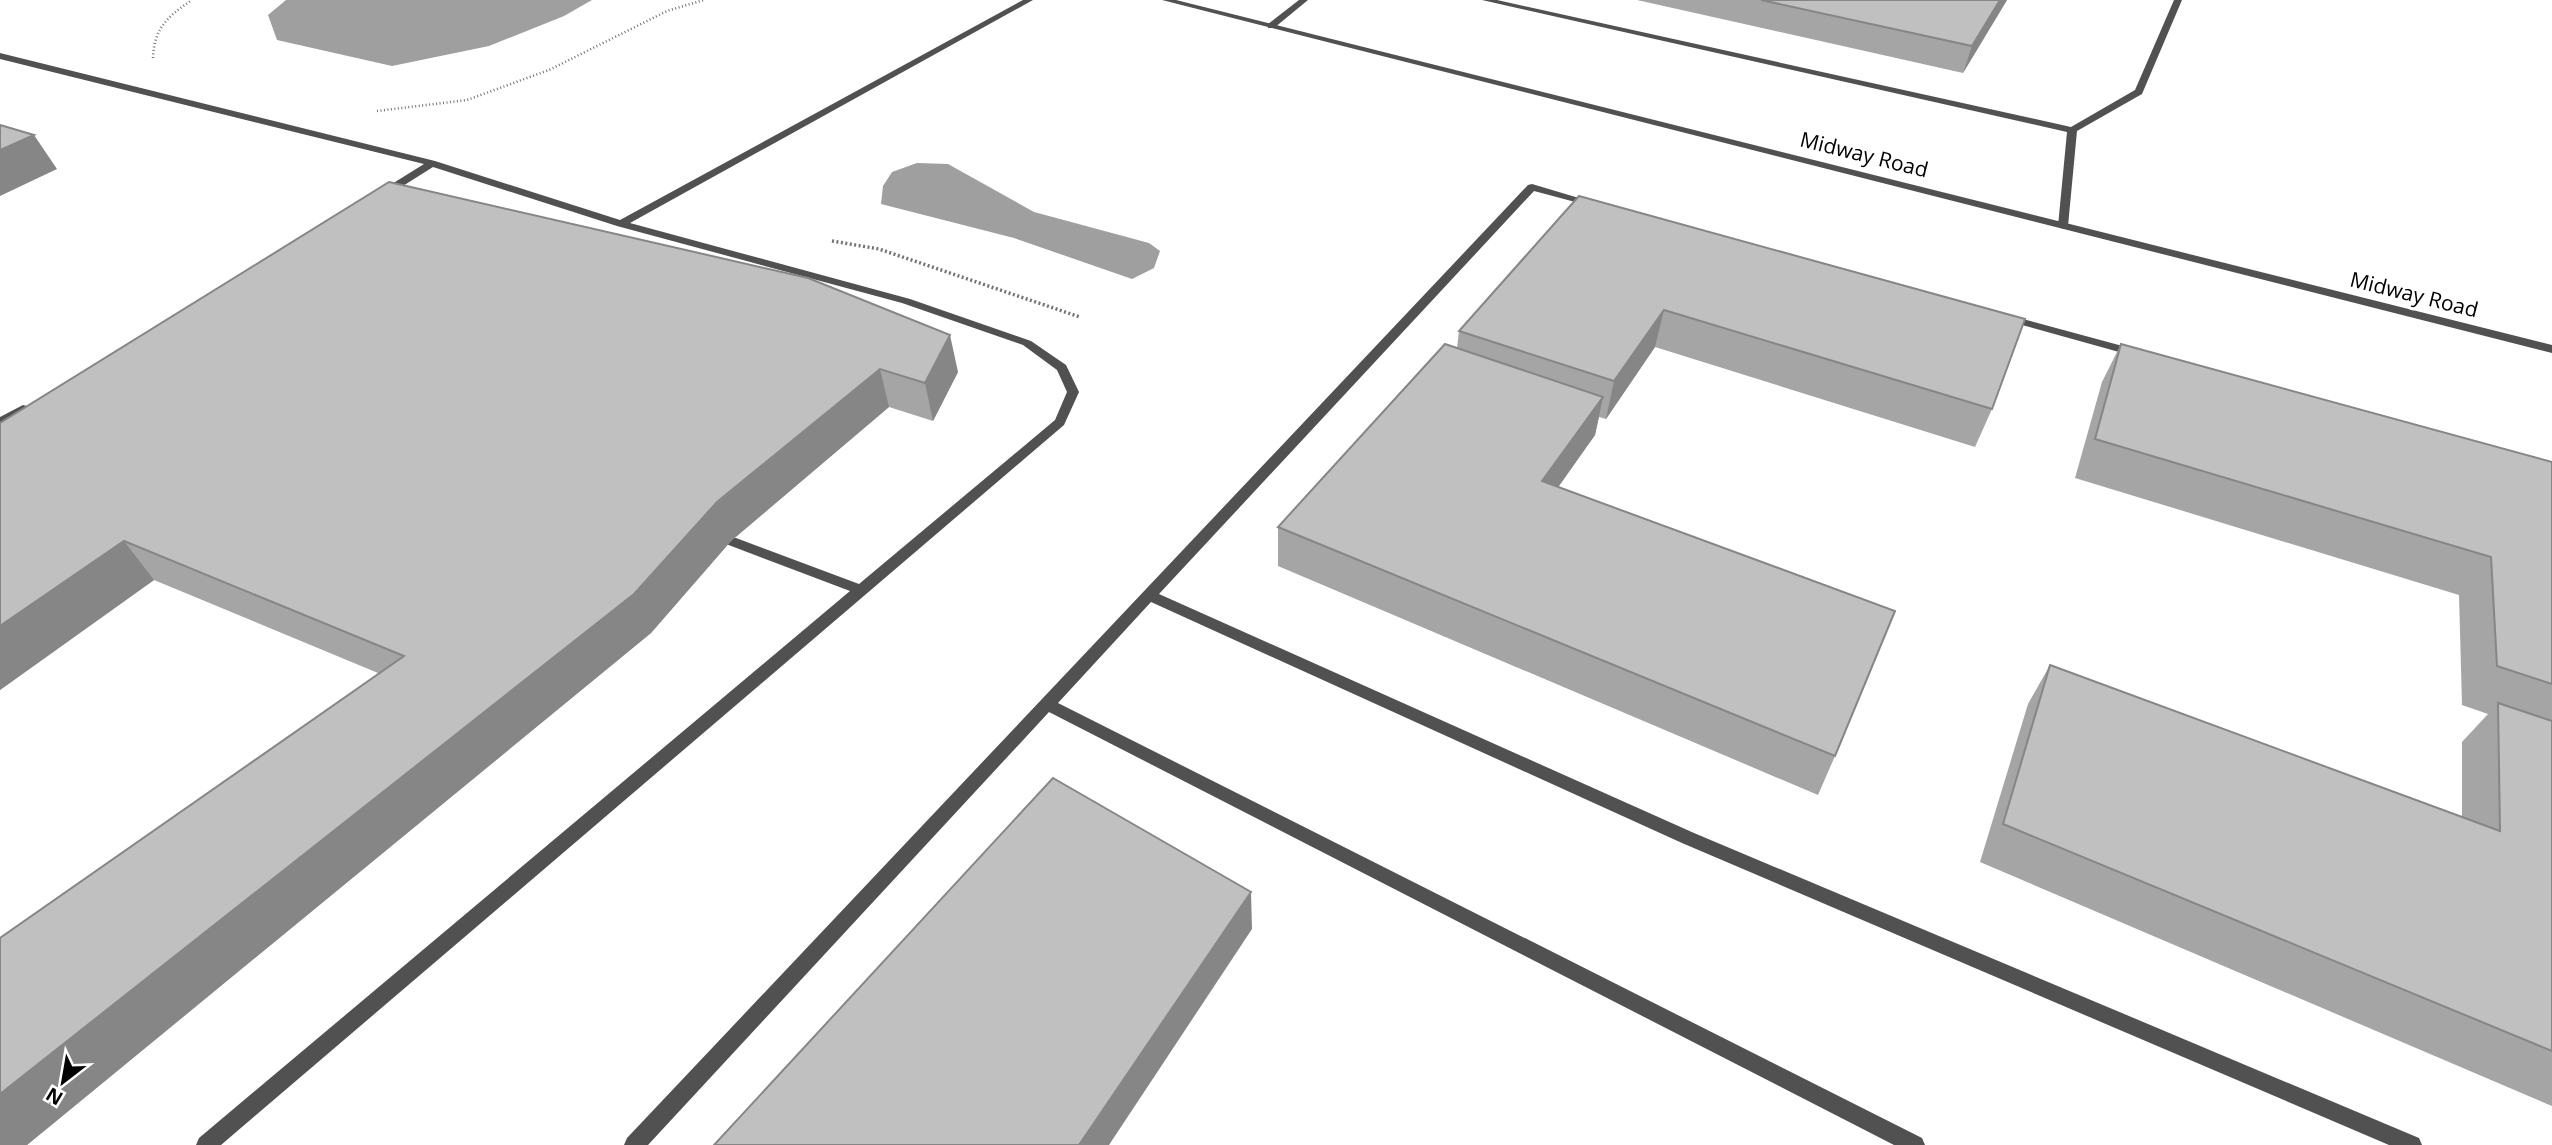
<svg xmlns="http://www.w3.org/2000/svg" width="2552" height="1145" viewBox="0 0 2552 1145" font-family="'Open Sans',sans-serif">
<rect width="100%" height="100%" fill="#fff"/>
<!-- water -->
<g fill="#9f9f9f">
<path d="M286 0H592L564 16 489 46 392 66 277 40 268 15Z"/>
<path d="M917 163 948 164 1034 212 1149 243 1160 251 1154 268 1132 279 1014 238 881 204 883 186 892 172Z"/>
</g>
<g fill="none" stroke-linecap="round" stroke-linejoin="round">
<!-- path-far1 -->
<g stroke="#737373" stroke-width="2.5" stroke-dasharray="1 2.5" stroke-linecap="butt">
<path d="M153 58C154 28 168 16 192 0"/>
<path d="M377 111 467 100 549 70 667 11 704 0"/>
</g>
<!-- path -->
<path stroke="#737373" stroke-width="3.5" stroke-dasharray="2 2.5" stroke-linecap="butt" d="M832 241 879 249 1080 317"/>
<!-- lane -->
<g fill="#515151" fill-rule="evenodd">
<path d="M1023 0H1033L630 223 910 299 1031 341 1066 365 1079 392 1064 425 221 1145H196L199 1138 850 591 726 544 724 541 726 538H736L859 584 1055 420 1067 392 1057 370 1023 345 902 303 617 226 433 167 387 196H379V192L424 164 0 59V53L435 161 620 220Z"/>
<path d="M1299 0H1308L1274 28H1268V24Z"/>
<path d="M1482 0H1497L2071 127 2135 90 2174 0H2182L2142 94 2077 131 2068 226 2063 229 2058 226 2067 132Z"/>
<path d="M1532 184 1599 204 1594 207 1534 191 1159 594 1694 833 2419 1138 2422 1145H2389L1682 843 1151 602 1058 703 1922 1138 1925 1145H1894L1049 712 648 1145H624L627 1138 1528 185Z"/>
<path d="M2008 315 2141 351 2143 353 2137 357 2004 320 2002 318Z"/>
<path d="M23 405 27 406 29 409 27 412 0 426V417Z"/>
</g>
<!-- street -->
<path fill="#515151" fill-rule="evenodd" d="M1162 0H1176L2552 345V353Z"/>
</g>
<!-- wall -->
<g fill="#a5a5a5">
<path d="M1637 0H2007L1963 73Z"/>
<path d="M389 182 958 372 933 421 889 407 731 541 651 633 27 1145H0L378 673 154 580 0 690V423Z"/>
<path d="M1579 196 1992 409 1975 447 1655 347 1606 419 1599 417 1595 435 1558 487 1835 756 1818 795 1278 566V527L1457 348 1459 331Z"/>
<path d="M2121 344 2552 462V1106L1980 862 2028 704 2050 665 2462 817V742L2488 714 2462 705 2459 595 2075 478 2102 382Z"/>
</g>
<!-- shaded-wall -->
<g fill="#868686">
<path d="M2000 0H2007L1963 73 1972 46Z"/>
<path d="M34 135 57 169 0 196V150Z"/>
<path d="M1664 310 1655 347 1606 419 1614 381Z"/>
<path d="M950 335 958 372 933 421 925 383Z"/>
<path d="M880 369 889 407 731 541 651 633 27 1145H0V1094Z"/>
<path d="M1603 397 1595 435 1535 520 1542 481Z"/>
<path d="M124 541 154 580 0 690V626Z"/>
<path d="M1251 892 1252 929 1109 1145H1079Z"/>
</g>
<!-- building -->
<g fill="#c0c0c0" stroke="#868686" stroke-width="2">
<path d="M1761 0H2000L1972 46Z"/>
<path d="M0 125 34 135 0 150Z"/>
<path d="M389 182 808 278 950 335 925 383 880 369 717 502 634 594 0 1094V938L404 656 124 541 0 626V423Z"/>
<path d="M1579 196 2025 319 1992 409 1664 310 1614 381 1459 331Z"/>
<path d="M1445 344 1603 397 1542 481 1895 611 1835 756 1278 527Z"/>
<path d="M2121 344 2552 462V684L2497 666 2491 557 2095 439Z"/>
<path d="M2050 665 2500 831 2498 703 2552 721V1051L2003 824Z"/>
<path d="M1053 778 1251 892 1079 1145H714Z"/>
</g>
<g text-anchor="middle" stroke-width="6" stroke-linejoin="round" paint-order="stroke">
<!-- far-street labels -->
<g font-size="21" fill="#000" stroke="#fff">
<text transform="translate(1864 155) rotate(14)" y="7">Midway Road</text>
<text transform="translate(2414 295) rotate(14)" y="7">Midway Road</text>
</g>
</g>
<!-- north arrow -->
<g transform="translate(63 1082) rotate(211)" stroke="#ffffff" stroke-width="5" paint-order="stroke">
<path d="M0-5L12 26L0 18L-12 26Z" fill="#000000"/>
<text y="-10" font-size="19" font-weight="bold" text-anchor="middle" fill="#000000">N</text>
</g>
</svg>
